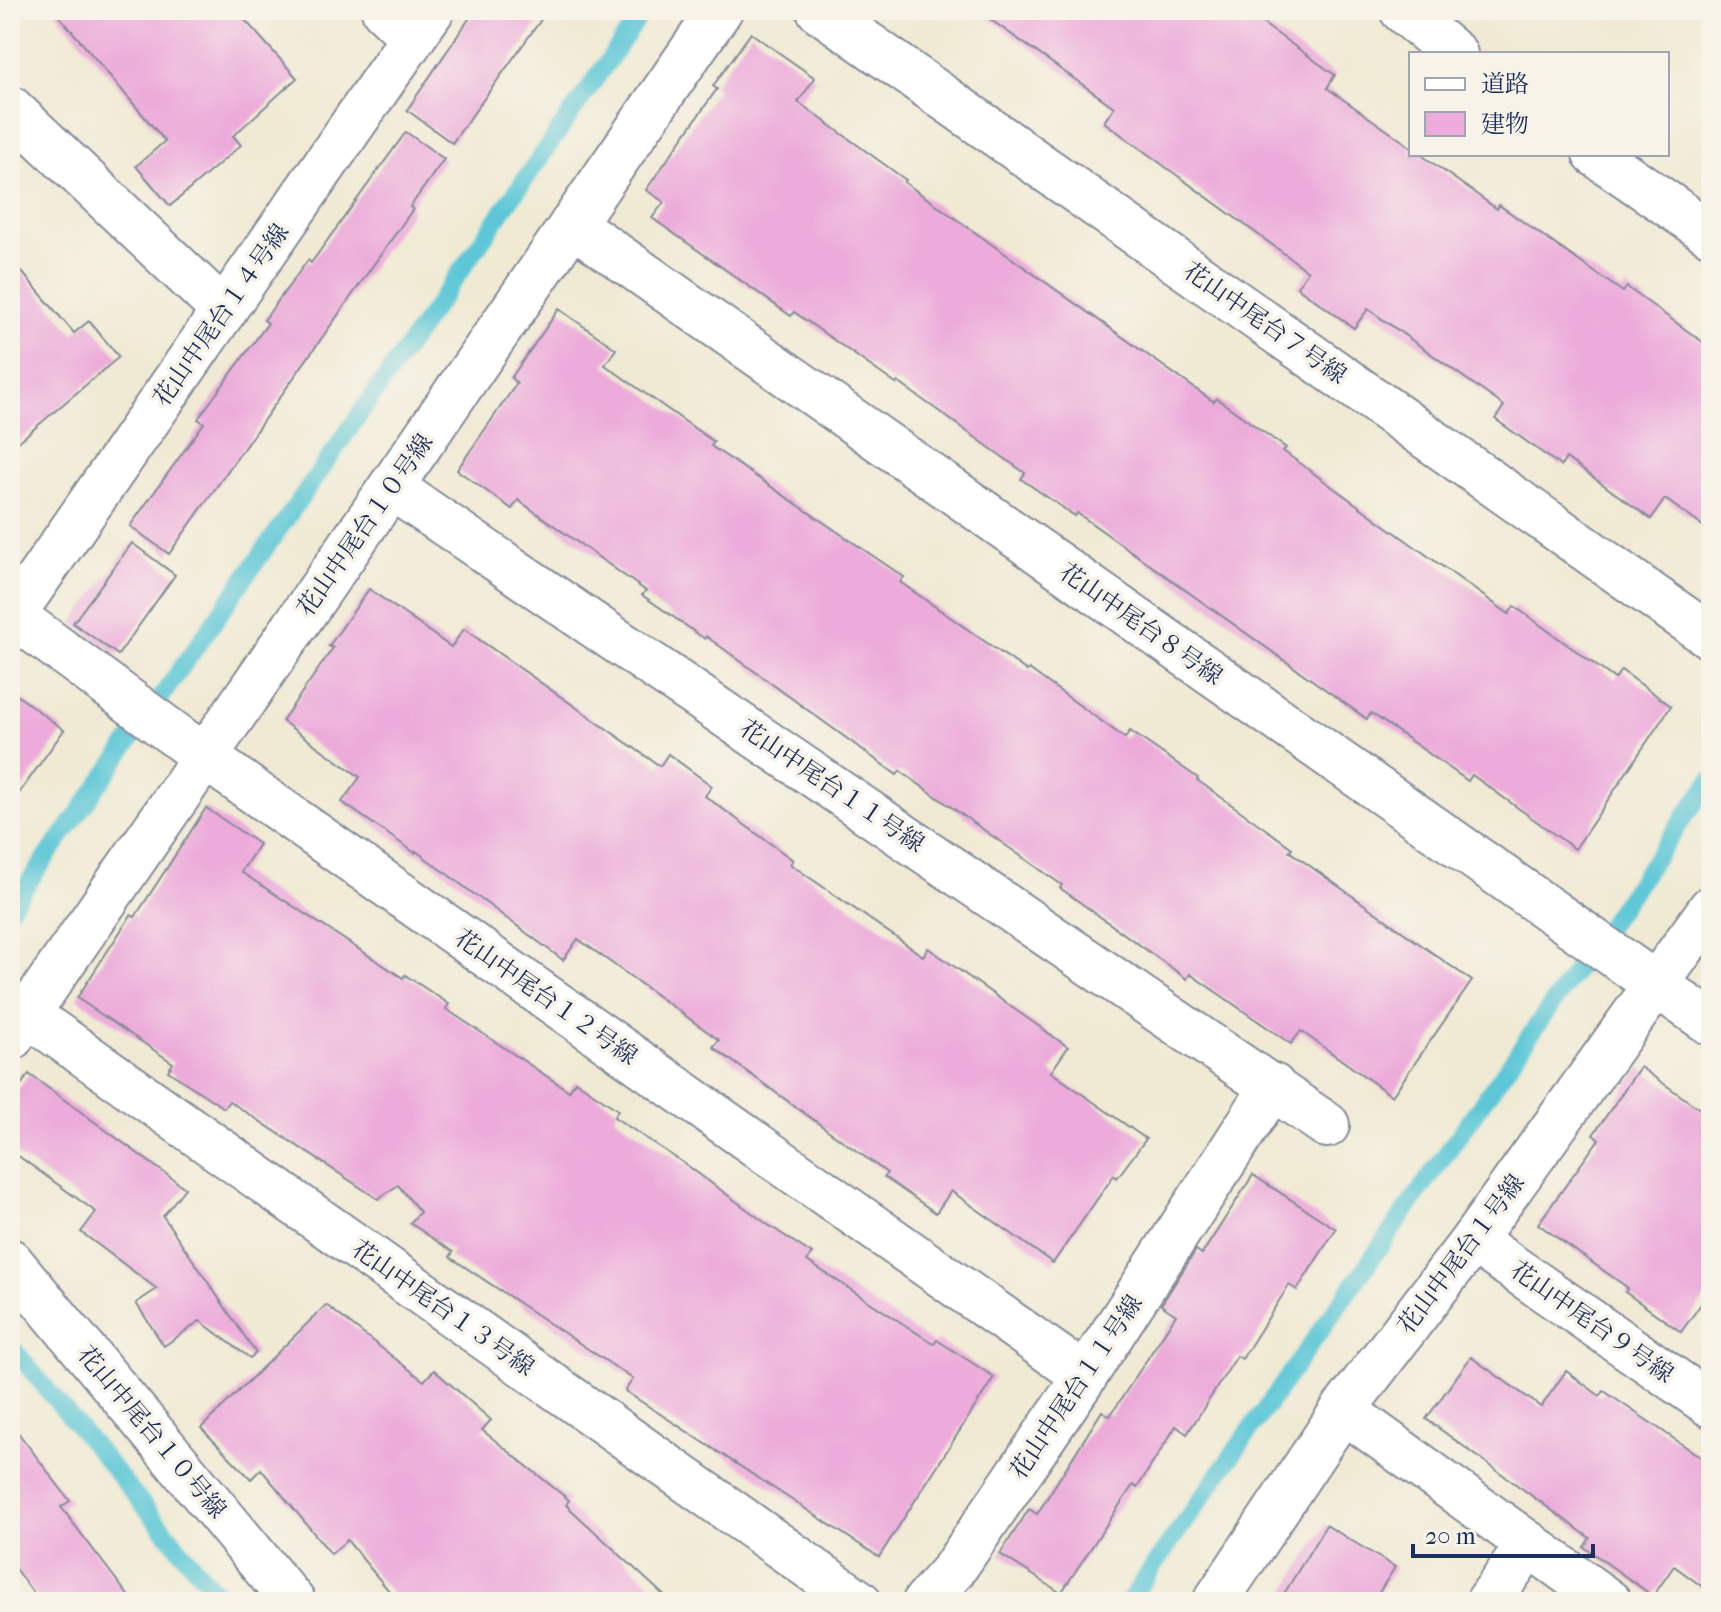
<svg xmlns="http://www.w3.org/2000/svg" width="1721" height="1612" viewBox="0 0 1721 1612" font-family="'IM FELL French Canon','Noto Serif JP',serif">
<rect width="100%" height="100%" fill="#f7f3e8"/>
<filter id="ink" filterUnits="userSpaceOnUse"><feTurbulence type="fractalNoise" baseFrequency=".0125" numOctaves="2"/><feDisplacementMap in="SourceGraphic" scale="16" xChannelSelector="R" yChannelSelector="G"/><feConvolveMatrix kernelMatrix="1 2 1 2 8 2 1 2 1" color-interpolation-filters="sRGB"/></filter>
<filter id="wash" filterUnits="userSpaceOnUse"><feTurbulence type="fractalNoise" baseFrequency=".006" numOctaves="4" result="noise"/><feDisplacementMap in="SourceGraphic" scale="32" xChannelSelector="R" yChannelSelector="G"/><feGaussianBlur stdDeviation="1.8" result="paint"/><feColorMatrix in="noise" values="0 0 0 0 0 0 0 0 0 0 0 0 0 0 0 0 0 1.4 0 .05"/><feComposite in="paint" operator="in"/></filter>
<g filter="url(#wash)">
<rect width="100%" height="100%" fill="#f0ead4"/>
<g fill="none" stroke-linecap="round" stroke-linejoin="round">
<!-- stream -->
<g stroke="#5dc7d7" stroke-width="18">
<path d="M10 908 116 761 644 10"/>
<path d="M10 1345 224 1602"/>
<path d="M1128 1602 1711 780"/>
</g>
</g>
<g id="blocks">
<!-- building -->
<g fill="#ecabda">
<path d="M54 10H236L297 78 233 136 241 145 170 206 136 166 165 141Z"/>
<path d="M475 10H548L452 143 407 110Z"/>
<path d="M977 10H1244L1335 75 1327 88 1411 147V154H1420L1497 209 1499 205 1623 292 1627 287 1711 348V532L1665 499 1651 519 1566 458 1561 466 1495 419 1504 406 1368 309 1354 328 1297 287 1308 271 1104 122 1114 107Z"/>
<path d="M751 33 815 78 798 102 906 180 904 182 1214 402 1216 398 1286 448 1283 451 1386 526 1509 614 1514 606 1615 679 1621 670 1671 706 1575 849 1472 775 1468 781 1371 713 1367 719 1077 513 1075 516 1021 479 1025 473 898 382 896 384 794 312 791 316 652 218 664 202 646 190 717 89 713 86Z"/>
<path d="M406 132 444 159 410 207 413 209 169 554 130 526 204 423 198 419 268 323 264 320 308 260 311 263Z"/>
<path d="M10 258 74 333 89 321 119 357 10 449Z"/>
<path d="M559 309 616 349 605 365 714 442 711 446 904 577 900 582 1027 671 1029 669 1125 738 1130 731 1198 778 1197 780 1292 848 1289 851 1472 981 1392 1096 1301 1031 1291 1044 1190 974 1187 979 1060 888 1062 885 900 771 897 775 706 636 705 639 642 595 646 591 518 500 512 509 457 470 517 383 511 378Z"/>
<path d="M132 543 175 575 118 655 73 623Z"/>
<path d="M369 589 451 647 464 629 660 766 668 754 712 786 705 796 793 860 790 864 923 956 928 948 1068 1047 1051 1072 1146 1139 1117 1178 1114 1175 1053 1263 951 1191 936 1213 884 1177 887 1173 713 1047 719 1040 578 939 563 960 416 851 415 853 342 802 360 777 282 721 333 648 329 646Z"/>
<path d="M10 690 64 730 10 806Z"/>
<path d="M206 808 259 844 241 872 403 978 405 975 449 1004 446 1009 569 1091 575 1081 618 1110 614 1117 688 1166 767 1224 812 1254 807 1261 934 1344 937 1340 994 1377 879 1557 625 1391 633 1379 450 1257 453 1252 410 1223 420 1212 398 1185 378 1199 229 1101 224 1108 168 1071 173 1063 77 998 131 915 135 917Z"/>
<path d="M1640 1067 1711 1117V1290L1681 1332 1625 1292 1628 1288 1538 1224 1599 1139 1593 1135Z"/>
<path d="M29 1074 185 1188 163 1216 256 1353 250 1358 200 1321 164 1346 136 1303 157 1289 81 1232 96 1212 10 1150V1100Z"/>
<path d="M1253 1175 1336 1229 1297 1290 1289 1285 1242 1359 1237 1356 1187 1434 1176 1426 1137 1488 1133 1485 1061 1593 1000 1554 1029 1509 1037 1514 1102 1411 1110 1416 1176 1315 1161 1305 1196 1250 1202 1254Z"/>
<path d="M326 1305 424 1381 434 1370 491 1420 482 1430 569 1500 566 1505 671 1602H398L347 1540 331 1554 261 1469 251 1479 201 1428Z"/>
<path d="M1471 1357 1541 1407 1566 1371 1600 1396 1604 1391 1711 1464V1593L1674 1566 1653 1596 1584 1547 1590 1538 1426 1419Z"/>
<path d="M10 1422 70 1501 61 1507 133 1602H40L10 1562Z"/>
<path d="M1326 1525 1395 1567 1373 1602H1279Z"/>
</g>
</g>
</g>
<g filter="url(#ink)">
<use href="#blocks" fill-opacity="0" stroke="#868c99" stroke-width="2"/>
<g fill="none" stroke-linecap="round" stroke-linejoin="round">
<defs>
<g id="minor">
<path d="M384 10 412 37"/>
<path d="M819 10 1711 637"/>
<path d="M1402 10 1455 54"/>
<path d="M10 108 224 311"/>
<path d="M1595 154 1711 234"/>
<path d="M572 224 1711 1023"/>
<path d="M391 487 1327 1125"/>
<path d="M10 613 205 757 1085 1376"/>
<path d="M10 619 432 10"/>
<path d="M27 1014 859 1602"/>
<path d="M1473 1240 1711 1405"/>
<path d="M1343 1410 1609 1602"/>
<path d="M925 1602 954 1569 1085 1376 1273 1086"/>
<path d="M1488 1602 1529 1544"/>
</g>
<g id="tertiary">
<path d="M10 1039 720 10"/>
<path d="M10 1261 293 1602"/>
<path d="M1215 1602 1343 1410 1473 1240 1711 908"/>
</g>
</defs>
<!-- minor casing -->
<use href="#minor" stroke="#868c99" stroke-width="48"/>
<!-- tertiary casing -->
<use href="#tertiary" stroke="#868c99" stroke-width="48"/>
<!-- minor -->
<use href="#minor" stroke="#fff" stroke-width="44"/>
<!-- tertiary -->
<use href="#tertiary" stroke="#fff" stroke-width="44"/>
</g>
</g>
<g text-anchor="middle" stroke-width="7" stroke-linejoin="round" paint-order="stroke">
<!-- street labels -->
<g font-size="24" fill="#1b2f5e" stroke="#f7f3e8">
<text transform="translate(221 315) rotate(-55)" y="8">花山中尾台１４号線</text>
<text transform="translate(1265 323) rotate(35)" y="8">花山中尾台７号線</text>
<text transform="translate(365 525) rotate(-55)" y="8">花山中尾台１０号線</text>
<text transform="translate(1141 624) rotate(35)" y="8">花山中尾台８号線</text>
<text transform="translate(832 786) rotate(34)" y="8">花山中尾台１１号線</text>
<text transform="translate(546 997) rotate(35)" y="8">花山中尾台１２号線</text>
<text transform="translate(1461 1254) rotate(-53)" y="8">花山中尾台１号線</text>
<text transform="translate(443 1308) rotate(35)" y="8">花山中尾台１３号線</text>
<text transform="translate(1592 1322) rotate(35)" y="8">花山中尾台９号線</text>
<text transform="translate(1076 1387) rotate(-56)" y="8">花山中尾台１１号線</text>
<text transform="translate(152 1432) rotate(50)" y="8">花山中尾台１０号線</text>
</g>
</g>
<!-- margin -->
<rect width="1721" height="1612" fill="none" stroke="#f7f3e8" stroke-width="40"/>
<!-- legend -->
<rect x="1409" y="52" width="260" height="104" fill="#f7f3e8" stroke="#9fa5b1" stroke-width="2"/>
<rect x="1425" y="78" width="40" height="12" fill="#ffffff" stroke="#9fa5b1" stroke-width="2"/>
<text x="1481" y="92" font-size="24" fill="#1b2f5e">道路</text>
<rect x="1425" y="112" width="40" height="24" fill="#ecabda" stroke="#9fa5b1" stroke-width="2"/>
<text x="1481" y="132" font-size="24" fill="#1b2f5e">建物</text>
<!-- scale -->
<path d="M1413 1544v12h180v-12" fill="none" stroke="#1b2f5e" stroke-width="4"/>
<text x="1425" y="1544" font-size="24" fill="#1b2f5e" stroke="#f7f3e8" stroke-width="6" paint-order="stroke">20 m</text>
</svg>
